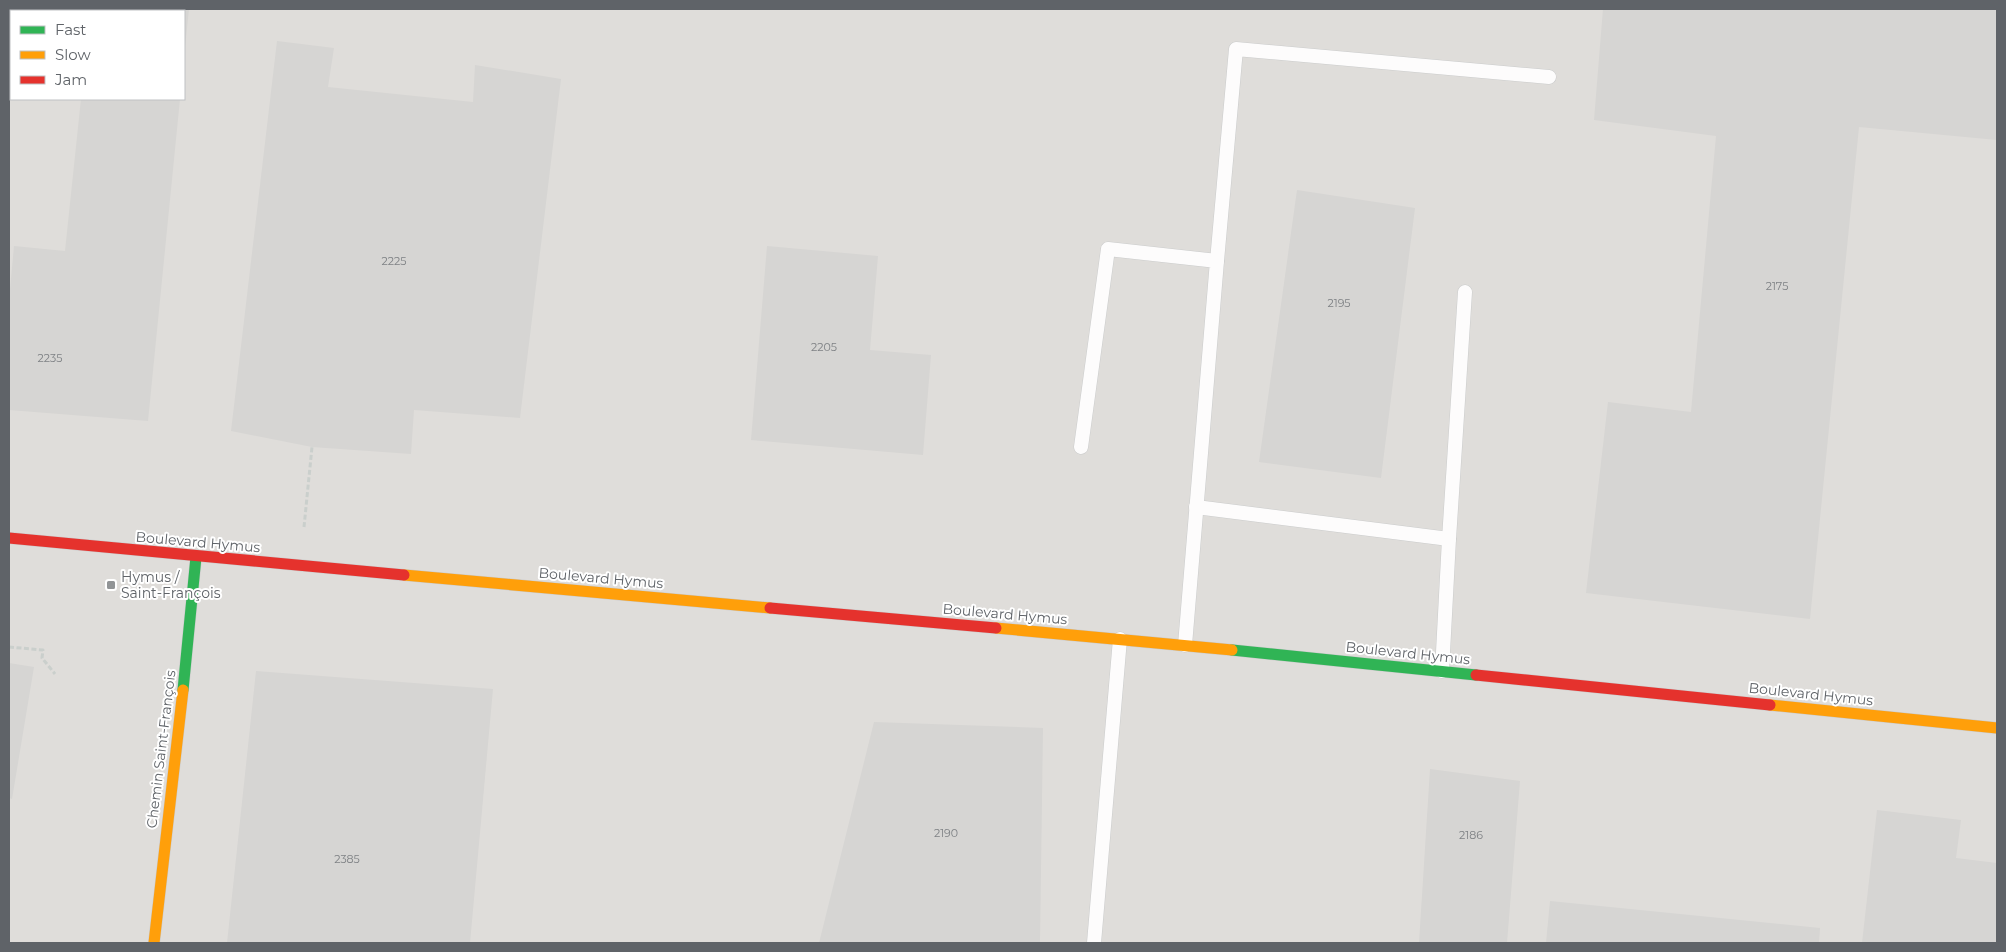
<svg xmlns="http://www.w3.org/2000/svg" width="2006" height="952" viewBox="0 0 2006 952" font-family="Montserrat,sans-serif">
<rect width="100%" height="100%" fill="#efeeea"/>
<!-- industrial -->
<path fill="#dfddda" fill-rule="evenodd" d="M9 9H1997V943H9ZM11 11H184V99H11Z"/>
<!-- building -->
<g fill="#d6d5d3">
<path d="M91 9H189L185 47 184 11H90Z"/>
<path d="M1603 9H1997V140L1859 127 1810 619 1586 593 1608 402 1691 412 1716 136 1594 120Z"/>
<path d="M277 41 334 48 328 87 473 102 475 65 561 79 520 418 414 410 411 454 312 447 231 431Z"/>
<path d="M81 99H180L148 421 9 410V300L14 246 65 251Z"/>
<path d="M1297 190 1415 208 1381 478 1259 462Z"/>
<path d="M767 246 878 256 870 350 931 355 923 455 751 440Z"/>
<path d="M9 663 34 667 12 799 9 798Z"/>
<path d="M256 671 493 689 470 943H227Z"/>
<path d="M874 722 1043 728 1040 943H819Z"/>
<path d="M1430 769 1520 781 1507 943H1419Z"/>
<path d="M1877 810 1961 820 1956 858 1997 863V943H1862Z"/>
<path d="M1550 901 1820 928 1819 943H1546Z"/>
</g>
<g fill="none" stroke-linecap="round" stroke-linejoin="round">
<defs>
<g id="lane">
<path d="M1217 261 1236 49 1549 77"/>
<path d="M1081 447 1108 249 1217 261 1185 645"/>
<path d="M1196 507 1449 539 1442 671"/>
<path d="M1449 539 1465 292"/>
<path d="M1094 943 1120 639"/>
</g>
<g id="fast">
<path d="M1232 650 1476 675"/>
<path d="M183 690 196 557"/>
</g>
<g id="slow">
<path d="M404 575 770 608"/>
<path d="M996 628 1232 650"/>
<path d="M1770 705 1997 728"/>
<path d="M154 943 183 690"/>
</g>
<g id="jam">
<path d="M9 538 404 575"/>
<path d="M770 608 996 628"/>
<path d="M1476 675 1770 705"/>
</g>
</defs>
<!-- lane casing -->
<use href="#lane" stroke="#cbcccc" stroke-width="15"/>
<!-- fast casing -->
<use href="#fast" stroke="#cacacb" stroke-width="12"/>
<!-- slow casing -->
<use href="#slow" stroke="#cacacb" stroke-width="12"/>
<!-- jam casing -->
<use href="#jam" stroke="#cacacb" stroke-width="12"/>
<!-- path -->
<g stroke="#cacfcc" stroke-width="3" stroke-dasharray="5 2.5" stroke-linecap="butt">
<path d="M304 527 312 447"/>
<path d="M9 647 43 650 42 658 55 674"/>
</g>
<!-- lane -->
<use href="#lane" stroke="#fdfcfc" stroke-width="14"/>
<!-- fast -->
<use href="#fast" stroke="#30b455" stroke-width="11"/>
<!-- slow -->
<use href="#slow" stroke="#ff9f0a" stroke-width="11"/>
<!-- jam -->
<use href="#jam" stroke="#e5322d" stroke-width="11"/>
</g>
<!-- markers -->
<rect fill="#919496" stroke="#fff" stroke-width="2" x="106" y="580" width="10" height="10" rx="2.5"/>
<g text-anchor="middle" stroke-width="4" stroke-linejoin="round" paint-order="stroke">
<!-- number labels -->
<g font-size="11" fill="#7e8184">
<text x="394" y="265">2225</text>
<text x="1777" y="290">2175</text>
<text x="1339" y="307">2195</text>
<text x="824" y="351">2205</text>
<text x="50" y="362">2235</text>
<text x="946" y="837">2190</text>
<text x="1471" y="839">2186</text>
<text x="347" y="863">2385</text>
</g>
<!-- street labels -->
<g font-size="14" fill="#5f6368" stroke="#fff">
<text transform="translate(198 542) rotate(5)" y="5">Boulevard Hymus</text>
<text transform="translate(601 578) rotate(5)" y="5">Boulevard Hymus</text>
<text transform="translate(1005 614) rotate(5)" y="5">Boulevard Hymus</text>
<text transform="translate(1408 653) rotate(6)" y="5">Boulevard Hymus</text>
<text transform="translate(1811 694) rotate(6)" y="5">Boulevard Hymus</text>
<text transform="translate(161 749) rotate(-83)" y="5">Chemin Saint-François</text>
</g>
<!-- poi labels -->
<g font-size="14" fill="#5f6368" stroke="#fff" text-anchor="start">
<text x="121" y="582">Hymus /<tspan x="121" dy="16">Saint-François</tspan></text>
</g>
</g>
<!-- border -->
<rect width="2006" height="952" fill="none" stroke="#5f6368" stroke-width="20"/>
<!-- legend -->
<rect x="10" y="10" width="175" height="90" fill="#ffffff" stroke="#bfc1c3"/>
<rect x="20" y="26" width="25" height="8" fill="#30b455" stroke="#bfc1c3"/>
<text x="55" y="35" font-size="15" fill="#5f6368">Fast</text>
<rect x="20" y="51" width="25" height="8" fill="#ff9f0a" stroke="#bfc1c3"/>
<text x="55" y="60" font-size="15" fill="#5f6368">Slow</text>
<rect x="20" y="76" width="25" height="8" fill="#e5322d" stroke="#bfc1c3"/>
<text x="55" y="85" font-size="15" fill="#5f6368">Jam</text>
</svg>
